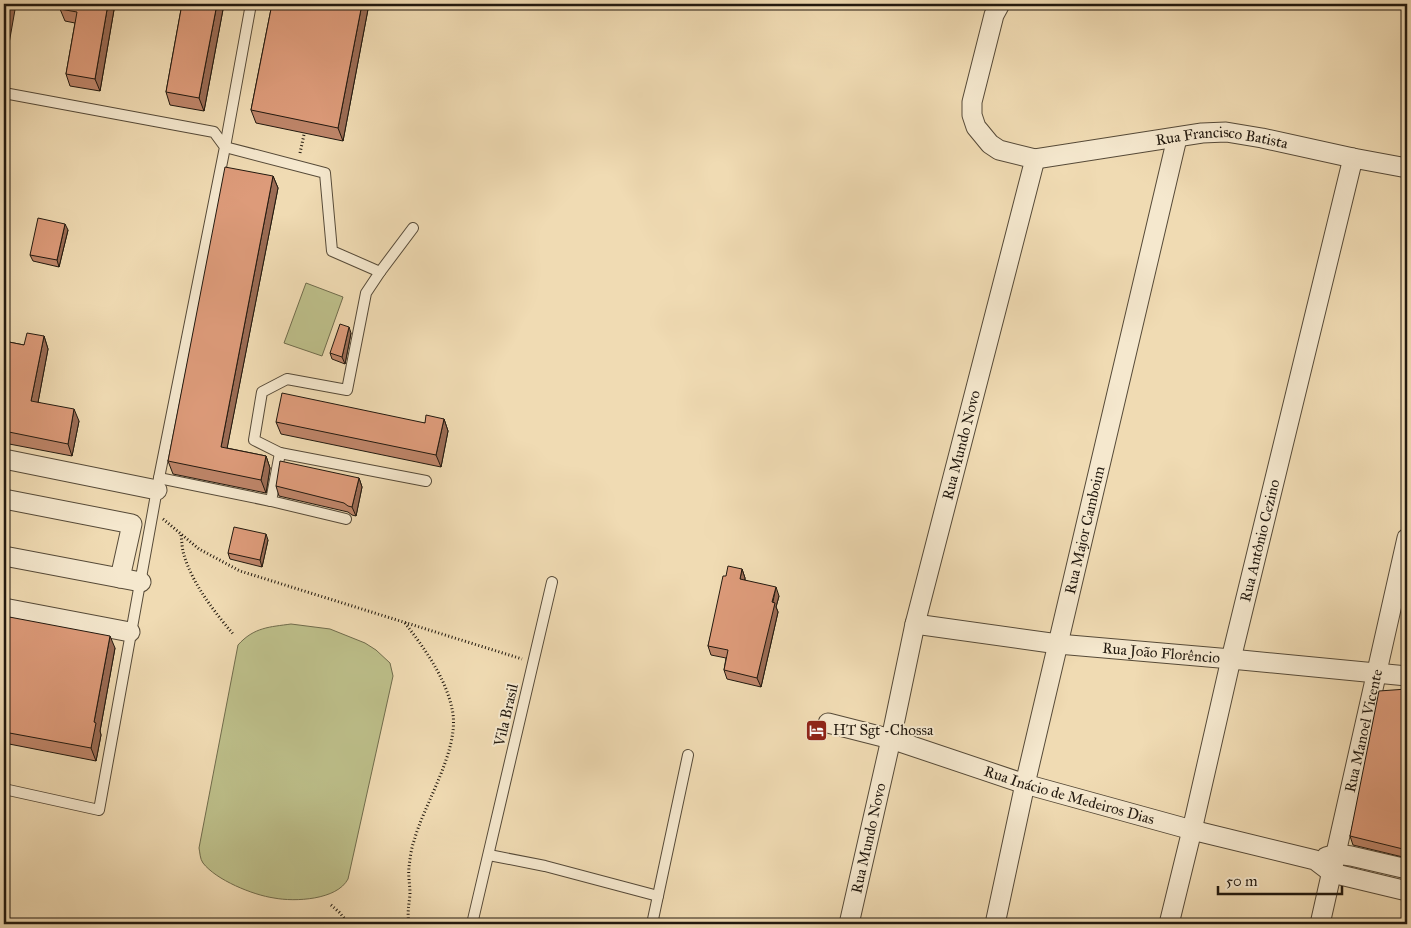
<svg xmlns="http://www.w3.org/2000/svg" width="1411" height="928" viewBox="0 0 1411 928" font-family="'IM FELL Great Primer',serif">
<rect width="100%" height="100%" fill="#f0dbb3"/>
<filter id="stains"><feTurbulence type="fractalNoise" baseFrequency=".004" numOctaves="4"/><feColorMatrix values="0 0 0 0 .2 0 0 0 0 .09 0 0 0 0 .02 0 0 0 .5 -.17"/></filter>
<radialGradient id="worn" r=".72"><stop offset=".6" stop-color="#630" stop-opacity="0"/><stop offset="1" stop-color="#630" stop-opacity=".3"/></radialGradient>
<!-- green -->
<g fill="#bdbf8a" stroke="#706c4c">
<path d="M306 283 343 297 322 356 284 343Z"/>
<path d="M291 624 330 629 365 643 376 650 390 663 393 676 348 879C337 900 295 902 274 898 253 895 216 880 203 863 200 859 200 853 199 848L238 645C254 627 270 627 291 624Z"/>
</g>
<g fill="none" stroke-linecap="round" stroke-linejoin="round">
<defs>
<g id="service">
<path d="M251 4 225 147 325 173 332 251 380 272 366 293 347 390 287 379 262 392 254 440 280 453 426 481"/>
<path d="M4 93 214 132 225 147 159 478 99 810 4 789"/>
<path d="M380 272 413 228"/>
<path d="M159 478 271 501 346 519"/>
<path d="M271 501 280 453"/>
<path d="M489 855 545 866 658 896"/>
<path d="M472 924 552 582"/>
<path d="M652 924 688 755"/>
</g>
<g id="minor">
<path id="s1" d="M1035 159 1202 133 1226 132 1262 138 1353 158 1407 168"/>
<path d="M4 459 157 490"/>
<path d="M4 499 132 524 120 578"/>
<path d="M4 556 141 582"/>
<path d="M4 608 130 632"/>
<path id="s2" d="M915 624 1058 644 1231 659 1407 676"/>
<path id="s3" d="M828 723 891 739 1025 784 1192 830 1315 860 1332 873 1407 891"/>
<path d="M1326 857 1337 854 1351 856 1407 869"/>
<path id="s4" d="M849 924 891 739 915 624 1035 159 999 150 990 144 976 127 972 115V102L994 15 1000 4"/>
<path id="s5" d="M995 924 1025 784 1177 138"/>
<path id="s6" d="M1169 924 1192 830 1231 659 1353 158"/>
<path id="s7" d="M1320 924 1407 538"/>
</g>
</defs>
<!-- service casing -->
<use href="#service" stroke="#564a38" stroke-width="12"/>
<!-- minor casing -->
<use href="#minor" stroke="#564a38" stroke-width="21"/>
<!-- path -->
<g stroke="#22190f" stroke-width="3" stroke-dasharray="1 2.5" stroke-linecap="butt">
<path d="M300 153 305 130"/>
<path d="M163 519 199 549 240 571 522 659"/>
<path d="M181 535C182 542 182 549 184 555 192 583 215 613 234 635"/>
<path d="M405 623C425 649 448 681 453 714 458 753 424 804 414 841 411 849 410 859 409 867 408 876 410 885 410 894 409 905 407 913 409 924"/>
<path d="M331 905 339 912 349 924"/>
</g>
<!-- service -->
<use href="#service" stroke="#f5e8ce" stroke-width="10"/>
<!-- minor -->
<use href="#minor" stroke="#f5e8ce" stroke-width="19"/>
</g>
<!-- wall -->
<g fill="#be8569" stroke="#22190f">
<path d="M115 4 100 91 70 86 66 74 75 23 65 21 60 9Z"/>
<path d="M182 4H224L204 111 170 105 166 92Z"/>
<path d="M272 4H369L343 141 256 123 251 110Z"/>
<path d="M273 176 278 188 227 448 266 456 270 468 266 493 173 474 168 461Z"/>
<path d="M68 230 59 267 33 261 30 255Z"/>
<path d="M351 333 345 364 332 359 330 353Z"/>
<path d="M44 336 48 349 38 402 79 421 72 456 4 443V341L24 345Z"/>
<path d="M444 419 448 431 441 467 281 434 276 422 425 423Z"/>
<path d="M359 478 362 487 356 516 352 515 348 512 279 496 276 486Z"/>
<path d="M268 540 262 567 230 559 228 553Z"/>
<path d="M742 569 745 578V580L779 596 776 607 778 612 761 687 727 679 724 670 726 658 711 655 708 646 726 576Z"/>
<path d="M4 616 115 648 100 731 101 735 96 761 4 743Z"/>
<path d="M1407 689V858L1353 845 1350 836Z"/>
</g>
<!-- shaded-wall -->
<g fill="#9b6c55" stroke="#22190f">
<path d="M9 4H16L4 72V34Z"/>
<path d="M108 4H115L100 91 95 79Z"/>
<path d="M217 4H224L204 111 199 98Z"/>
<path d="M362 4H369L343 141 338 128Z"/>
<path d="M273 176 278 188 225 459 221 447Z"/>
<path d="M65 224 68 230 59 267 57 260Z"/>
<path d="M349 327 351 333 345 364 342 357Z"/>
<path d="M44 336 48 349 36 413 31 401Z"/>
<path d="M74 409 79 421 72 456 68 444Z"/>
<path d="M444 419 448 431 441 467 436 455Z"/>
<path d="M266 456 270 468 266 493 261 480Z"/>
<path d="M359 478 362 487 356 516 352 507Z"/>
<path d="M266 534 268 540 262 567 260 560Z"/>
<path d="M742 569 745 578 743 588 740 579Z"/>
<path d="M776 587 779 596 776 607 778 612 761 687 757 678Z"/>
<path d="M110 636 115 648 100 731 101 735 96 761 91 748 94 722Z"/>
</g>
<!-- building -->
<g fill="#dd9b7a" stroke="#22190f">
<path d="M4 4H9L4 34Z"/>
<path d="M61 4H108L95 79 66 74 77 12 60 9Z"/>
<path d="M182 4H217L199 98 166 92Z"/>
<path d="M272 4H362L338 128 251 110Z"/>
<path d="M225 167 273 176 221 447 266 456 261 480 168 461Z"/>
<path d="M38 218 65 224 57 260 30 255Z"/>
<path d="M340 324 349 327 342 357 330 353Z"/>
<path d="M27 333 44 336 31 401 74 409 68 444 4 431V341L24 345Z"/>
<path d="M282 393 425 423 426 415 444 419 436 455 276 422Z"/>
<path d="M280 461 359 478 352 507 348 506 344 503 276 486Z"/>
<path d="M234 527 266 534 260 560 228 553Z"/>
<path d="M728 566 742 569 740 579 776 587 772 602 775 603 757 678 724 670 728 650 708 646 723 576H726Z"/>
<path d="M4 616 110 636 94 722 96 723 91 748 4 732Z"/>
<path d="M1407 689V850L1350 836 1379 691Z"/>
</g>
<!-- icons -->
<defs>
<symbol id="hotel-square" viewBox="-11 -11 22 22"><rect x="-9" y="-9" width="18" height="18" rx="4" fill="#8f2418" stroke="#f5e8ce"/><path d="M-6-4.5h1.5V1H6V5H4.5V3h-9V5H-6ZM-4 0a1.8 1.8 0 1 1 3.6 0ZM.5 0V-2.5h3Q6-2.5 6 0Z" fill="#fff"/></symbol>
</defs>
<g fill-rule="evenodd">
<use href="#hotel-square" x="804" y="718" width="25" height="25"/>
</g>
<g text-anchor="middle" stroke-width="4" stroke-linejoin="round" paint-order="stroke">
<!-- street labels -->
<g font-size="15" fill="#22190f" stroke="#f5e8ce">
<text dy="5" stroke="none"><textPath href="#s1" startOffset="189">Rua Francisco Batista</textPath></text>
<text dy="5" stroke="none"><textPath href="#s4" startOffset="492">Rua Mundo Novo</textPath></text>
<text dy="5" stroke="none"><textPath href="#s5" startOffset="404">Rua Major Camboim</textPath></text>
<text dy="5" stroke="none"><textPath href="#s6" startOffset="394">Rua Antônio Cezino</textPath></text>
<text dy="5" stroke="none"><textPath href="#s2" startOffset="248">Rua João Florêncio</textPath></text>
<text transform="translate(506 715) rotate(-77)" y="5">Vila Brasil</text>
<text dy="5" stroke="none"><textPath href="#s7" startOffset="198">Rua Manoel Vicente</textPath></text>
<text dy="5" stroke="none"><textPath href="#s3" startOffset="252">Rua Inácio de Medeiros Dias</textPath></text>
<text dy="5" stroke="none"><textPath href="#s4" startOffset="88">Rua Mundo Novo</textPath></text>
</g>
<!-- poi labels -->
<g font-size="15" fill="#22190f" stroke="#f5e8ce" text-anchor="start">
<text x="833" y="735">HT Sgt -Chossa</text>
</g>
</g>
<!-- margin -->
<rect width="1411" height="928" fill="none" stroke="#f0dbb3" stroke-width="20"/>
<rect x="5" y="5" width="1401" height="918" fill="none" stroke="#22190f" stroke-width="2.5"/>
<rect x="10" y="10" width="1391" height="908" fill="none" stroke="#22190f"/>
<!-- scale -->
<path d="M1218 886v8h124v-8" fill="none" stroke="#22190f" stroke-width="2.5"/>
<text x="1226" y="886" font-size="15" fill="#22190f" stroke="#f5e8ce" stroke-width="4" paint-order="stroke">50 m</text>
<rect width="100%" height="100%" filter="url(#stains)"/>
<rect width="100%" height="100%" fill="url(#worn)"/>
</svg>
